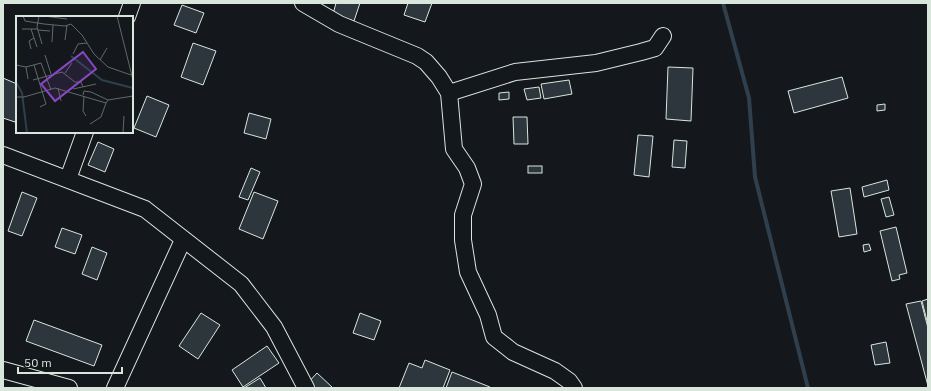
<svg xmlns="http://www.w3.org/2000/svg" width="931" height="391" viewBox="0 0 931 391" font-family="'IBM Plex Sans',sans-serif">
<rect width="100%" height="100%" fill="#14181c"/>
<g fill="none" stroke-linecap="round" stroke-linejoin="round">
<!-- stream -->
<path stroke="#2f3f4d" stroke-width="4" d="M723 3 749 98 755 177 808 388"/>
</g>
<!-- building -->
<g fill="#2c363c" stroke="#d8e6dc">
<path d="M336 3H360L354 21 333 14Z"/>
<path d="M408 3H432L425 22 404 15Z"/>
<path d="M182 5 204 13 196 33 174 25Z"/>
<path d="M193 43 216 51 203 85 181 77Z"/>
<path d="M668 67 693 68 691 121 666 119Z"/>
<path d="M842 77 848 98 794 113 788 91Z"/>
<path d="M3 78 17 84V116L15 122 3 118Z"/>
<path d="M569 80 572 94 544 99 541 84Z"/>
<path d="M539 87 541 98 527 100 524 89Z"/>
<path d="M509 92V99L499 100V93Z"/>
<path d="M147 96 169 105 156 137 134 128Z"/>
<path d="M885 104V110L877 111V105Z"/>
<path d="M249 113 271 119 266 139 244 133Z"/>
<path d="M513 117H527L528 144H514Z"/>
<path d="M638 135 653 136 649 177 634 175Z"/>
<path d="M674 140 687 141 685 168 672 167Z"/>
<path d="M98 142 114 149 105 172 88 165Z"/>
<rect x="528" y="166" width="14" height="7"/>
<path d="M251 168 260 172 248 200 239 197Z"/>
<path d="M887 180 889 190 864 197 862 187Z"/>
<path d="M850 188 857 234 839 237 831 191Z"/>
<path d="M22 192 37 198 22 236 8 231Z"/>
<path d="M254 192 278 201 263 239 239 229Z"/>
<path d="M889 197 894 215 886 217 881 199Z"/>
<path d="M896 227 907 273 899 275 900 279 892 281 880 231Z"/>
<path d="M62 228 82 235 75 254 55 247Z"/>
<path d="M869 244 871 250 864 252 863 245Z"/>
<path d="M92 247 107 253 97 280 82 274Z"/>
<path d="M928 299V325L922 301Z"/>
<path d="M921 301 928 328V386L906 304Z"/>
<path d="M201 313 220 325 198 359 179 346Z"/>
<path d="M360 313 381 321 374 340 353 333Z"/>
<path d="M34 320 102 345 94 366 26 341Z"/>
<path d="M886 342 890 363 875 365 871 345Z"/>
<path d="M267 346 279 363 243 387 232 370Z"/>
<path d="M425 360 450 370 443 388H399L409 363 422 368Z"/>
<path d="M452 372 490 387V388H446Z"/>
<path d="M317 373 333 388H307L305 386Z"/>
<path d="M260 378 266 388H244Z"/>
</g>
<g fill="none" stroke-linecap="round" stroke-linejoin="round">
<defs>
<g id="minor">
<path d="M303 3 339 24 417 56 426 62 439 77 449 93 454 149 467 168 473 184 463 215V240L468 272 488 315 494 337 513 352 555 371 569 381 574 388"/>
<path d="M127 17 132 3"/>
<path d="M449 93 515 72 596 63 641 52 655 48 663 36"/>
<path d="M3 155 145 209 241 284 274 327 306 388"/>
<path d="M68 179 85 132"/>
<path d="M3 370 69 388"/>
<path d="M115 388 183 240"/>
</g>
</defs>
<!-- minor casing -->
<use href="#minor" stroke="#d8e6dc" stroke-width="18"/>
<!-- minor -->
<use href="#minor" stroke="#14181c" stroke-width="16"/>
</g>
<!-- overview -->
<g transform="translate(16 16)">
<rect width="117" height="117" fill="#14181c"/>
<path fill="none" stroke="#2f3f4d" stroke-width="2" d="M55 40 86 64 117 72M0 66 6 77 11 117"/>
<path fill="none" stroke="#626a69" stroke-width="1" d="M7 0 9 5 28 8 49 10 55 8 66 19 78 38 92 51 115 59M23 0 21 11 26 28M28 0 51 3M101 0 117 64M6 13H22M15 13 21 31M22 14 34 15M49 24 51 9M36 26 37 9M15 33 13 25 18 22M57 38 62 28 71 27M29 39 35 58M84 44 91 32M0 49 10 51 25 47 35 74M18 49 30 88 24 91M10 51 12 63M49 57 56 47M17 64 46 56 59 66H65L67 71M42 72 45 85M57 73 80 68M67 79 68 75 75 76 92 84M68 80 67 95 70 100M0 81H8L39 72 90 87 92 84 117 80M74 108 85 101 90 87M107 117 108 100"/>
<path fill="#8948c3" fill-opacity="0.15" stroke="#8948c3" stroke-width="2" d="M67 36 80 53 39 85 25 68Z"/>
<rect width="117" height="117" fill="none" stroke="#d8e6dc" stroke-width="2"/>
</g>
<!-- border -->
<rect width="931" height="391" fill="none" stroke="#d8e6dc" stroke-width="8"/>
<!-- scale -->
<path d="M18 367v6h104v-6" fill="none" stroke="#d8e6dc" stroke-width="2"/>
<text x="24" y="367" font-size="12" fill="#d8e6dc" stroke="#14181c" stroke-width="3" paint-order="stroke">50 m</text>
</svg>
